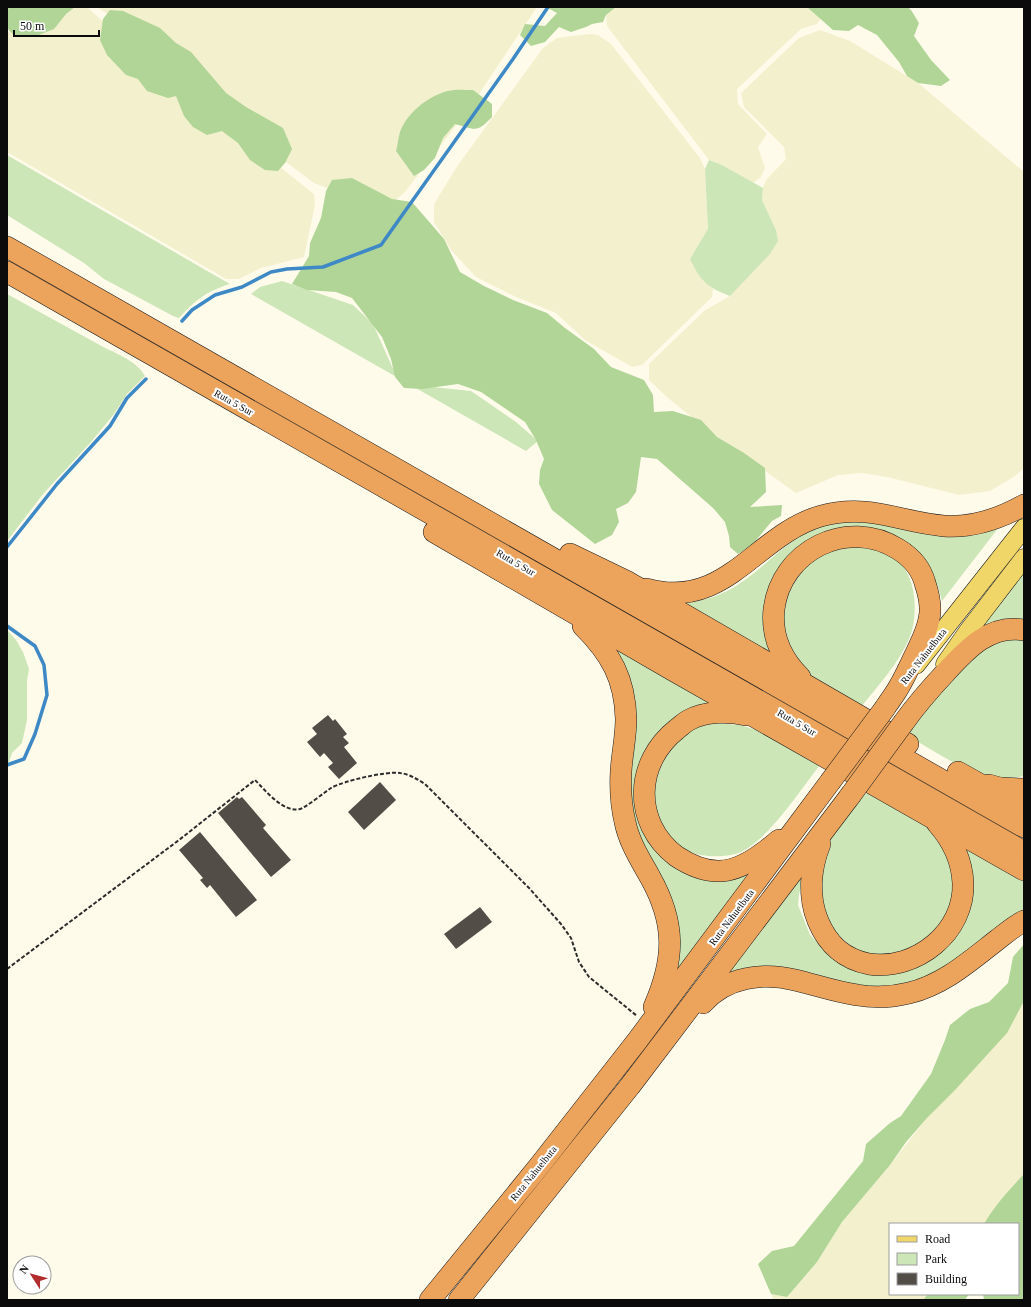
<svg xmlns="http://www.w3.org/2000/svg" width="1031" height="1307" viewBox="0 0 1031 1307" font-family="'Times New Roman',serif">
<rect width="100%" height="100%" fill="#fefbeb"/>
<!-- farmland -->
<g fill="#f2f0cd">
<path d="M25 7H87L195 105 266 156 314 194 315 205 304 257 261 268 239 279H226L7 152V34Z"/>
<path d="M97 7H537L471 106 405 192 384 210 314 183 278 156 158 47Z"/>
<path d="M616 7H807L821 18 817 24 801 29 737 89 738 104 767 134 758 147 765 168 761 177 753 183 722 165 709 160 607 26 606 15Z"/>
<path d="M820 30 850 41 918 83 1024 172V468L1015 476 990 491 959 495 887 477 862 473 838 475 796 493 705 428 668 398 649 380V364L704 311 730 296 745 279 776 230 762 200 763 188 766 180 786 159 784 147 744 107 741 93 799 38Z"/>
<path d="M590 34 598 35 611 44 700 158 705 169 708 230 690 259 703 281 713 289 712 297 642 365 632 367 585 340 556 313 516 297 476 277 451 250 434 222V204L456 168 543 48 557 38Z"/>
<path d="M1024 1002V1175L984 1224H890V1294H928L923 1300H774L771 1294 787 1297 817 1262 842 1222 890 1165 927 1118 1018 1011Z"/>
</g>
<!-- green -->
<g fill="#cde6b7">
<path d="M7 155 209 272 230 284C207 291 195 300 179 318L173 316 104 279 84 263 7 215Z"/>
<path d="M709 160 722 165 763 188 762 200 776 230 778 241 770 254 730 296C707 287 701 282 690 259L708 229 705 169Z"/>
<path d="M282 281 353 305 373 324 394 371 414 385 471 391 516 422 538 441 526 451 251 294 260 287Z"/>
<path d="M7 294 107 349C121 355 138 363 145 376L127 394 114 414 91 442 43 494 7 541Z"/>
<path d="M840 521 999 527 942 601 938 587 932 573 871 531 781 570 780 663 685 603C704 601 723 595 739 584 762 569 781 547 805 533 816 527 828 524 840 521Z"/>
<path d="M832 545C843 546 859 544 869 546 875 548 891 556 896 559 917 575 919 617 909 639 898 664 878 686 861 707L815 680 800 668 781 626V609L791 578Z"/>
<path d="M1024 568V622L980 629Z"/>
<path d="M7 630 16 640 23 652 29 669 27 681V720L22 743 12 753 8 765H7Z"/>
<path d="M1024 637V776C981 786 942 755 906 735L927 702 983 643Z"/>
<path d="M608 645 722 706 665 727 647 746 642 757 643 829 737 878 749 875 673 980 635 833Z"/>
<path d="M717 723 740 725 766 733 820 765C801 789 768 840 741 852 729 857 714 857 701 855 690 853 680 850 672 841 664 831 658 818 652 807L660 757 682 734 704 725Z"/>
<path d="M872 791 925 826 934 833 955 867 953 909 915 951 875 955 861 951 851 946 834 931 819 903 825 846 858 798Z"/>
<path d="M962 847 1024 876V917L952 969 890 989 723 980 807 868 799 894 798 905 810 935 828 952 865 971 962 926 970 911 972 894Z"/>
</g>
<!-- forest -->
<g fill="#b1d597">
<path d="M9 7H75L66 14 54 29 36 36 16 37 7 28V11Z"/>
<path d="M546 7H616L606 15 603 22 592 24 586 27 571 32 559 27 545 42 531 46 520 35 525 24 545 26 557 13Z"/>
<path d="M807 7H908L911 10 919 23 914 36 931 60 950 80 941 86 918 83 907 76 899 62 877 35 858 25 849 31 833 30Z"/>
<path d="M110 10 123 11 160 28 176 43 191 52 226 93 246 107 283 128 292 149 285 163 278 171 265 170 250 160 238 143 222 131 207 135 193 127 184 116 176 96 168 98 147 91 138 79 126 75 107 55 100 40 103 19Z"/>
<path d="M473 90 492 104V117C476 134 475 129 455 124L443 138 435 158 424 170 414 176 396 151C398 145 398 138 400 132 407 113 428 96 448 91 456 89 465 90 473 90Z"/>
<path d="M352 178 392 199 412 202 444 239 460 272 484 286 513 300 547 313 565 328 594 349 611 367 644 380 653 395 654 412 673 411 701 420 717 437 744 453 765 468 766 492 750 507 782 505 781 516 772 521 753 544 738 554 730 547 729 536 725 522 713 508 657 459 641 457 636 492 628 503 616 509 619 522 612 535 595 544 552 510 539 484 540 470 544 459 536 440 525 422 481 392 458 384 422 389 404 388 395 377 391 359 382 337 352 298 336 292 307 290 292 284 309 256 310 243 321 218 326 191 332 180Z"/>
<path d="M1024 944V1001L1007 1033 955 1090 927 1118 906 1142 890 1165 842 1222 817 1262 787 1297 771 1294 758 1264 772 1251 794 1246 863 1161 866 1144 890 1123 901 1116 931 1074 945 1040 950 1025 970 1009 989 1002 1008 983 1013 957Z"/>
<path d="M1024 1174V1300H984L983 1294H1018V1224H984C995 1205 1009 1190 1024 1174Z"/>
<path d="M928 1294H969L965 1300H923Z"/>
</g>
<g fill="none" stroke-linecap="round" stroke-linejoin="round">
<!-- stream -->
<g stroke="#3e89c5" stroke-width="3.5">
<path d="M182 321 192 310 215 295 242 287 271 272 287 269 323 267 381 245 513 59 548 7"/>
<path d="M7 547 57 484 110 426 127 398 146 379"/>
<path d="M7 626 35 646 44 665 47 695 35 734 24 759 7 765"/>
</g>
</g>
<!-- building -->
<g fill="#534d48">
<path d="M328 715 333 721 335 719 347 734 343 737 349 743 344 747 357 763 339 779 328 767 333 763 324 753 320 757 307 742 317 734 312 728Z"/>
<path d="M380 782 396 800 364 830 348 812Z"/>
<path d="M237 797 239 799 242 797 266 825 263 828 291 860 271 877 218 813Z"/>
<path d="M200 832 257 900 236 917 210 885 207 888 200 880 203 878 179 850Z"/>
<path d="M480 907 492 922 456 949 444 934Z"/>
</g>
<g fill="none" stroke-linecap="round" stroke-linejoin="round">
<defs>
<g id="primary">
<path d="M945 664 968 631 1024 558"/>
<path d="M916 665 1024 528"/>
</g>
<g id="motorway">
<path d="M7 247 1024 827"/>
<path d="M7 272 1024 852"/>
<path d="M434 532 674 671 1024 870"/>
<path d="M570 554 628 582 908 744"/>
<path d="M647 589C726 611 755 535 821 516 869 503 899 522 944 526 973 528 999 519 1024 505"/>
<path d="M583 626C611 654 625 679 626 719 626 737 622 754 621 771 620 788 621 805 625 822 629 842 640 859 650 877 676 923 675 959 654 1007"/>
<path d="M800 677C781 658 771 636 774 609 781 551 847 517 898 549 911 557 921 568 925 583 929 595 932 607 929 619 927 631 921 642 916 653 911 663 906 675 900 685 896 693 890 700 885 708"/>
<path d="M746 715C729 711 705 711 689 720 685 722 681 726 677 729 635 762 632 822 676 856 688 864 703 871 718 871 739 872 764 853 779 840"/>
<path d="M904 722C917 704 931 688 946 672 967 649 990 624 1024 630"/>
<path d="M958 772 1024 809"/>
<path d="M989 785 1000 788 1024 789"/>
<path d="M820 844C810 869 808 897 818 921 828 945 844 959 869 964 916 971 965 932 963 883 962 860 952 840 937 823"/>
<path d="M703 1003C726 977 763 972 795 980 816 985 836 992 857 995 874 998 893 997 909 993 943 985 970 961 997 940 1005 934 1014 926 1024 921"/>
<path d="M430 1300 540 1165 637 1041 830 782"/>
<path d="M459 1300 630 1086 850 796"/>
</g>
</defs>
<!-- primary casing -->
<use href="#primary" stroke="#1c1c1c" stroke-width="19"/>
<!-- motorway casing -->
<use href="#motorway" stroke="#1c1c1c" stroke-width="22"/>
<!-- path -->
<path stroke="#2d2d2d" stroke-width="2" stroke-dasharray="4 2" stroke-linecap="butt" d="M7 969 179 840 255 780C265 790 283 813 300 809 305 808 325 792 331 788 343 781 386 771 400 773 409 774 417 779 425 784L530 889 561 924 571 938 579 962 589 977 637 1016"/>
<!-- primary -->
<use href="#primary" stroke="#f0d568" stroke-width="18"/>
<!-- motorway -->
<use href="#motorway" stroke="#eca35b" stroke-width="21"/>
<defs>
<g id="motorway-bridge">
<path d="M830 782 885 708"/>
<path d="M850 796 904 722"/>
</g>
</defs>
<!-- motorway-bridge casing -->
<use href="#motorway-bridge" stroke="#1c1c1c" stroke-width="22" stroke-linecap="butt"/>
<!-- motorway-bridge -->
<use href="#motorway-bridge" stroke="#eca35b" stroke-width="21"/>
</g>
<g text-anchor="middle" stroke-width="4" stroke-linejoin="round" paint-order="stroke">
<!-- street labels -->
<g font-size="10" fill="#0b0b0b" stroke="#fff">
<text transform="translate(234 402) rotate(29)" y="4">Ruta 5 Sur</text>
<text transform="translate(516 562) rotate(30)" y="4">Ruta 5 Sur</text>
<text transform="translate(923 656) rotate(-52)" y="4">Ruta Nahuelbuta</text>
<text transform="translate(797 722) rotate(30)" y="4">Ruta 5 Sur</text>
<text transform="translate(731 917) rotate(-53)" y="4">Ruta Nahuelbuta</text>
<text transform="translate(533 1173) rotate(-51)" y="4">Ruta Nahuelbuta</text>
</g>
</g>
<!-- border -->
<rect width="1031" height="1307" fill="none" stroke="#0b0b0b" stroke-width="16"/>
<!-- legend -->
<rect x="889" y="1223" width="130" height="72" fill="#ffffff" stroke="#9d9d9d"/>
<rect x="897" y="1236" width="20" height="6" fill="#f0d568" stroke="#9d9d9d"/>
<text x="925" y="1243" font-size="12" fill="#0b0b0b">Road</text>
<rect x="897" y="1253" width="20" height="12" fill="#cde6b7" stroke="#9d9d9d"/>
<text x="925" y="1263" font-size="12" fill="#0b0b0b">Park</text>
<rect x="897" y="1273" width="20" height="12" fill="#534d48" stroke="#9d9d9d"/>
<text x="925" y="1283" font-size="12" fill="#0b0b0b">Building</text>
<!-- north arrow -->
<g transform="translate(32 1275) rotate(306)"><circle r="19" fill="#ffffff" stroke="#9d9d9d"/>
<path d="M0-3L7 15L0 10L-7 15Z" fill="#b22c2d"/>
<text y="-6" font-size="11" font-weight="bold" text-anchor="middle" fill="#0b0b0b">N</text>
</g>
<!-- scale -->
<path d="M14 30v6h85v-6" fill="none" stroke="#0b0b0b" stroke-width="2"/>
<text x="20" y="30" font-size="12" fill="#0b0b0b" stroke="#ffffff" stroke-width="3" paint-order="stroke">50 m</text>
</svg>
